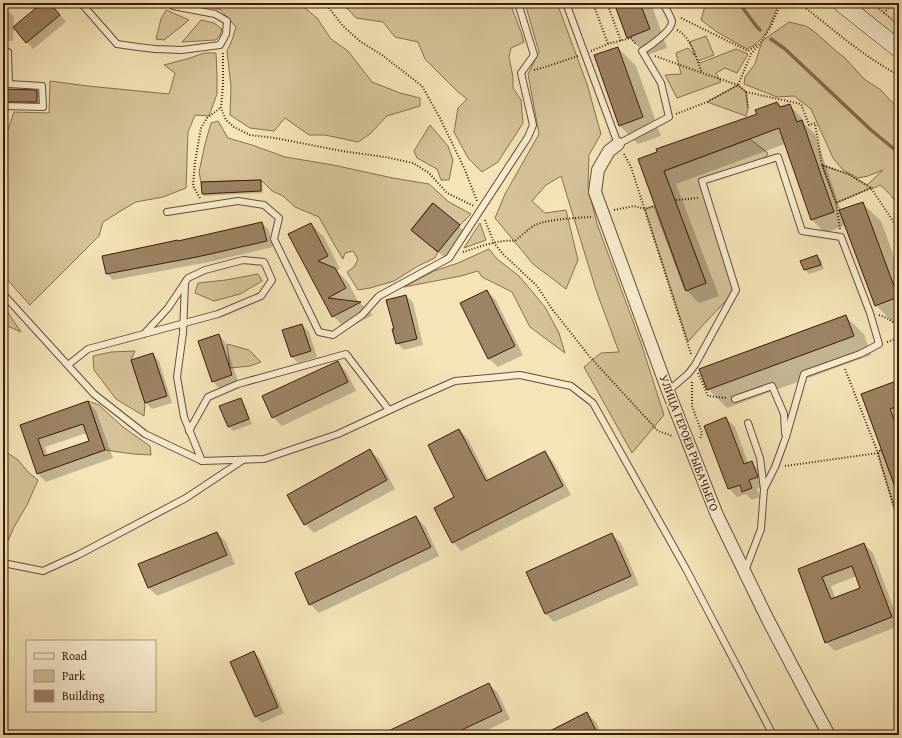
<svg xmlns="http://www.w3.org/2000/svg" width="902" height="738" viewBox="0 0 902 738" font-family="'Gentium Book Plus',serif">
<rect width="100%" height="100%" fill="#f4e4b7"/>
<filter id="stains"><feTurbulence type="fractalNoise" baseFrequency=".005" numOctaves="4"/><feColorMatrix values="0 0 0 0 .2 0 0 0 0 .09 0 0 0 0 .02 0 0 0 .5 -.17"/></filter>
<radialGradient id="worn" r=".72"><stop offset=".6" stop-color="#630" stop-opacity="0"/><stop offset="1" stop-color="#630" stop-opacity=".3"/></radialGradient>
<!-- green -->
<g fill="#d5c299" stroke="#886e51">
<path d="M193 3H303L305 8 317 18 331 39 348 51 372 82 400 93 420 98V106L387 116 370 134 358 142 325 135H309L285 118 274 131 250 128 230 115 231 86 227 51 232 40 236 27 221 10Z"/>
<path d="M336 3H510L521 32 524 42 511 48 509 57 513 77V88L521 100 523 123 498 162 482 172 468 158 454 132 458 108 467 99 457 91 425 59 418 42 395 37 383 22 356 18 348 9Z"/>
<path d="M525 3H557L587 84 601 134 589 155 588 187 597 224 641 343 664 415 632 453 584 367 601 353 619 352 596 290 561 176 546 185 532 201 545 213 566 210 578 260 566 289 533 264 495 218 505 194 539 134 528 74 539 52Z"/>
<path d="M683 3H773L777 8C769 27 767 39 747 49L717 32 701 20 705 6H685Z"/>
<path d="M166 10 189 20 178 29 164 40 156 39 161 19Z"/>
<path d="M201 20 214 23 222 29 220 35 216 40 182 42Z"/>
<path d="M789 22 806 26 816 33 836 51 845 58 864 79 881 90 890 100 899 108V218C897 201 893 196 880 185L874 188 871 187V188L836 203 822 165 848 174 867 185 883 170 868 176 858 178 843 170 833 158 811 109 794 96 777 97 744 84 745 77 755 64 762 41Z"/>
<path d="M706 36 714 55 698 61 700 63 736 49 748 54 737 73 725 68 716 73 721 82 677 98 665 75 681 74 676 53 688 48 695 56 692 48 689 42Z"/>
<path d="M204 53H216L217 75V94L209 116 195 115 188 132 186 188 163 197 136 202 124 209 103 222 99 236 30 305 3 275V131L8 130 14 112 49 113 50 81 88 86 169 94 175 73 164 65 190 58Z"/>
<path d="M738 85 746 92 748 108 746 116 707 102Z"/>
<path d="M218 121 228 138 252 145 285 157 333 165 393 178 429 184 449 202 471 214 460 225 432 203 411 230 438 252 435 258 418 266 394 281 370 288 358 290 347 272 354 267 358 259 353 251 345 253 343 259 334 244 319 217 295 207 283 196 272 191 261 180 201 182 199 172 205 144 211 123Z"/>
<path d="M430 125 448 146 453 160 449 180H441L437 169 417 158 414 151Z"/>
<path d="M750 139 768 153 764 161 703 181 736 290 703 325 688 342 645 209 654 206 685 290 706 283 664 171Z"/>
<path d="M480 223 486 240 464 248Z"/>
<path d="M489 249 497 259 519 276 545 307 559 333 565 353 530 327 512 292 482 277 478 271 461 276 404 287 434 271 458 263Z"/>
<path d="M258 274 262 281 240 294 214 301 195 293 198 283 226 280Z"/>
<path d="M3 306 5 308 21 332 3 324Z"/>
<path d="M227 344 249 350 261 362 250 366 230 368Z"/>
<path d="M135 351 131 360 145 403 144 416 116 399 94 370 93 356 111 352Z"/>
<path d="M88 401 99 405 123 427 150 446 151 455 133 454 105 450Z"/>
<path d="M881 449 899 498V524L878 453Z"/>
<path d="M3 450 18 460 29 473 38 480 27 505 14 527 8 541 3 540Z"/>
</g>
<!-- shadow -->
<g fill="#0003" fill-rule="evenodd">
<path d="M43 3H50L66 22 33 49 27 42Z"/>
<path d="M616 3H651L667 48 647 55 628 37Z"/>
<path d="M3 10H7L14 17 13 41H3Z"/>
<path d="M618 48 636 66 661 136 638 144 619 125Z"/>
<path d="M3 57 5 59 4 90 37 91 39 93V104L3 103Z"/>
<path d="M777 103 782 108 789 105 802 118 805 125 815 134 841 211 862 203 881 221 899 270V322L894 324 876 305 846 225 825 233 812 220 785 144 676 184 719 296 699 303 686 290 639 160 758 114Z"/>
<path d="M260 181 262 182 263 193 204 196 203 194Z"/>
<path d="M433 204 459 226 466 233 445 258 419 236Z"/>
<path d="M262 223 269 230 273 247 204 263 113 280 107 274 177 241Z"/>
<path d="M311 224 324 237 340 269 337 271 348 282 359 303H360L373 315 346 329 333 316 290 235Z"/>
<path d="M817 256 821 260 824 269 809 274 805 270 802 261Z"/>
<path d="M487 291 496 300 523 355 498 367 489 359 462 304Z"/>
<path d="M406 296 413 302 423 345 404 350 397 343 395 330Z"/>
<path d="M845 316 864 334 871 355 727 408 708 389Z"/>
<path d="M302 325 309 332 317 357 298 363 292 357Z"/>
<path d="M219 335 225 342 238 381 219 388 213 381Z"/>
<path d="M153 355 159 361 172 403 152 409 146 403Z"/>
<path d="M337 362 346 371 356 391 282 426 273 417Z"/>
<path d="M899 381V495L862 395Z"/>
<path d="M240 400 244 404 252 424 233 431 229 427 220 406Z"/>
<path d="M88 402 96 411 113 458 46 482 38 474 21 426ZM87 433 90 441 48 456 45 447Z"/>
<path d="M726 418 735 427 748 463 751 462 760 471 766 485 757 489 760 497 752 500 746 494 737 497 729 488Z"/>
<path d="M459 430 468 439 489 481 545 452 553 461 571 495 461 551 453 542Z"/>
<path d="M370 451 379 459 395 489 314 533 305 524Z"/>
<path d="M416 517 425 526 439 556 319 613 310 604Z"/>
<path d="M217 533 226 542 235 564 157 596 148 587Z"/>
<path d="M612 535 621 543 639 585 554 622 545 613Z"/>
<path d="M864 544 873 553 899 623V626L835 651 826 642 799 570ZM857 576 862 588 835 598 831 586Z"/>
<path d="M254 652 260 659 284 713 262 723 256 717Z"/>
<path d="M489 685 498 693 510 719 477 735H383Z"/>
<path d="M587 714 596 722 602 735H544Z"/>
</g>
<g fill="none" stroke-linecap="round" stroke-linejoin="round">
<!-- stream -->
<g stroke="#856a4e" stroke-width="3.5">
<path d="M739 3 757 27 760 30"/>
<path d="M771 39 785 49 871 130 899 153"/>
</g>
</g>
<!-- building -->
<g fill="#9c8363" stroke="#3c1a09" fill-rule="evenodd">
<path d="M42 3H50L60 15 26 43 13 27Z"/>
<path d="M614 3H640L650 29 627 38Z"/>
<path d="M618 47 643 117 619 126 594 55Z"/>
<path d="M3 89 37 90V102H3Z"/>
<path d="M777 102 780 107 790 104 797 122 802 120 834 212 811 220 779 128 664 171 706 283 686 291 638 159 657 152 656 149 757 114 755 110Z"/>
<path d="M261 180V191L202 194 201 182Z"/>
<path d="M863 202 898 297 875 306 839 210Z"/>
<path d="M433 203 460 225 438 252 411 230Z"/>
<path d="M262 222 267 241 197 257 106 274 102 256 178 240V241Z"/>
<path d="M311 223 328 256 318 261 335 268 346 288 328 298 361 302 332 317 288 234Z"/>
<path d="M817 255 821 265 804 270 800 261Z"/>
<path d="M487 290 515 346 488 359 460 303Z"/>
<path d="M406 295 417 339 396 344 392 329H394L386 300Z"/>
<path d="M846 315 854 336 707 390 699 369Z"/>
<path d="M302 324 311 351 291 357 282 330Z"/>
<path d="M219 334 232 375 212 382 198 341Z"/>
<path d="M153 353 167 396 145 403 131 360Z"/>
<path d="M338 361 348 382 272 418 262 396Z"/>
<path d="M899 380V406L890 409 899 432V495H898L861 394Z"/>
<path d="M241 398 249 419 228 427 219 406Z"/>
<path d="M88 401 105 450 37 474 20 425ZM83 424 89 441 44 456 38 439Z"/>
<path d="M726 417 744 464 752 461 758 477 749 480 752 488 742 492 740 485 728 489 704 426Z"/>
<path d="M459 429 486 481 545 451 563 486 452 543 434 508 454 497 428 445Z"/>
<path d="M370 449 387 480 304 525 287 495Z"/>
<path d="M416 516 431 547 309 605 295 573Z"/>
<path d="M217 532 227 555 148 588 138 564Z"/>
<path d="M612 533 631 576 545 614 526 572Z"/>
<path d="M864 543 892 617 825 643 798 569ZM852 566 860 588 831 599 822 577Z"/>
<path d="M254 651 278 707 255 717 230 662Z"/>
<path d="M489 683 502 711 451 735H380Z"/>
<path d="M587 712 598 735H542Z"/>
</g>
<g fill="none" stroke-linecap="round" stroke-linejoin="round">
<defs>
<g id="lane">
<path d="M81 3 117 44 138 47 155 49 182 50 220 45 226 34 227 21 215 14 173 6"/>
<path d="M566 3 618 144 669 117 661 83 642 51C650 46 673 30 672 21 671 17 665 7 663 3"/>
<path d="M3 51 8 52 9 84 42 86 43 107 3 106"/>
<path d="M167 212 238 201 264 205 279 218 274 239 319 332 333 335 362 315 379 296 449 258 528 137 533 125 521 73 534 55 518 3"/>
<path d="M185 283 183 333 177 377 184 417 202 461"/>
<path d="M3 294 94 394 145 434 202 461 264 459 338 434 407 402 455 381 520 375 571 386 593 403 686 569 773 735"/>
<path d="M68 365 88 349 218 314 261 296 272 280 264 262 243 260 205 270 188 278 168 308 144 334"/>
<path d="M668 391 688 374 695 365 736 290 702 181 778 157 802 231 841 237 870 313 879 344 860 354 804 374 786 437 775 467 764 489 761 529 745 571"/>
<path d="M735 399 772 386 784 414 785 433"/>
<path d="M748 423 760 458 764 489"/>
<path d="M189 431 208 397 238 384 346 354 389 410"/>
<path d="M3 563 43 571 78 555 186 498 243 460"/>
</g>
<path id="street" d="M618 144 609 151 598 170 595 192 668 391 717 515 767 618 811 702 829 735"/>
<path id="secondary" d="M841 3 899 49"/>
</defs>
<!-- lane casing -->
<use href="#lane" stroke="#6a4c34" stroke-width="8"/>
<!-- street casing -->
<use href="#street" stroke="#6a4c34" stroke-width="14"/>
<!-- secondary casing -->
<use href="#secondary" stroke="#3c1a09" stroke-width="18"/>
<!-- path -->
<g stroke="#3c1a09" stroke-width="2" stroke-dasharray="1 2" stroke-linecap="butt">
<path d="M325 3 343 26 361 42 382 55 422 86 440 118 465 170 477 201"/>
<path d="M593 3 608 44"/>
<path d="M607 3 621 41"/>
<path d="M799 3C832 28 862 56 899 75"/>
<path d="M872 3 899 25"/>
<path d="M884 13 892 3"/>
<path d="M681 18 748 51 758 44"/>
<path d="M677 30C692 38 696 58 702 73"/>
<path d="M591 51 608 44 631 38 636 44"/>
<path d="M223 53V85L221 108 226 120 234 127 250 135 275 138 342 151 385 157 413 163 429 173 447 193 474 206"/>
<path d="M655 56 702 73 738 85 746 92 748 108"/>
<path d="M534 70 545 67 578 56"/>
<path d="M746 92 801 104 809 125 815 123 822 165 848 174 871 188 899 230"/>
<path d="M676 114 707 102 738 85 751 54 762 41 771 26 781 3"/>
<path d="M624 154 631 167 691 354"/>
<path d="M822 165 836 203"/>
<path d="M200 198 193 186 195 162 201 128 207 118 220 108"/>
<path d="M676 200 698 198"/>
<path d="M614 210 634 206 645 209 654 206"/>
<path d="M485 220 494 243 503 254 537 286 552 309 590 357 658 431 673 436"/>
<path d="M840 229 836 203 871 188"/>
<path d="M463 252C480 247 498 239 515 241 521 236 528 229 535 225 549 219 576 218 591 217"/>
<path d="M879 315 887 318 899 326"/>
<path d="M887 342 899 338"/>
<path d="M845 369 876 448 899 524"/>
<path d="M698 373 708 396 726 398"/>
<path d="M692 382V406L702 433 700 439"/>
<path d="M785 466 878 453 881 449"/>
</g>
<!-- lane -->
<use href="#lane" stroke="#f8edd0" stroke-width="6"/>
<!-- street -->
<use href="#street" stroke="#f8edd0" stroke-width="12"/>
<!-- secondary -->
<use href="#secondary" stroke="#f8edd0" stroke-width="17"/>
</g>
<g text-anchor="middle" stroke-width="3" stroke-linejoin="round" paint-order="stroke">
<!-- street labels -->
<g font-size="12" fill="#3c1a09" stroke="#f8edd0">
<text transform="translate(689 443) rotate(69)" y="4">УЛИЦА ГЕРОЕВ РЫБАЧЬЕГО</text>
</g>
</g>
<!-- margin -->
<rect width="902" height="738" fill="none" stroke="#f4e4b7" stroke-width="16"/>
<rect x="4" y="4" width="894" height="730" fill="none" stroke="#3c1a09" stroke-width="2"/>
<rect x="8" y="8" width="886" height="722" fill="none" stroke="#3c1a09"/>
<!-- legend -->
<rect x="26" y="640" width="130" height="72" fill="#f8edd0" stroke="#ad9980"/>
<rect x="34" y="653" width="20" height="6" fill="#f8edd0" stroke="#ad9980"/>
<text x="62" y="660" font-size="12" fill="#3c1a09">Road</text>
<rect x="34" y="670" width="20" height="12" fill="#d5c299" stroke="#ad9980"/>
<text x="62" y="680" font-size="12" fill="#3c1a09">Park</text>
<rect x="34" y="690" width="20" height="12" fill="#9c8363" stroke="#ad9980"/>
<text x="62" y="700" font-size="12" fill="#3c1a09">Building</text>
<rect width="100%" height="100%" filter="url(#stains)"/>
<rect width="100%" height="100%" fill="url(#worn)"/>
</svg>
